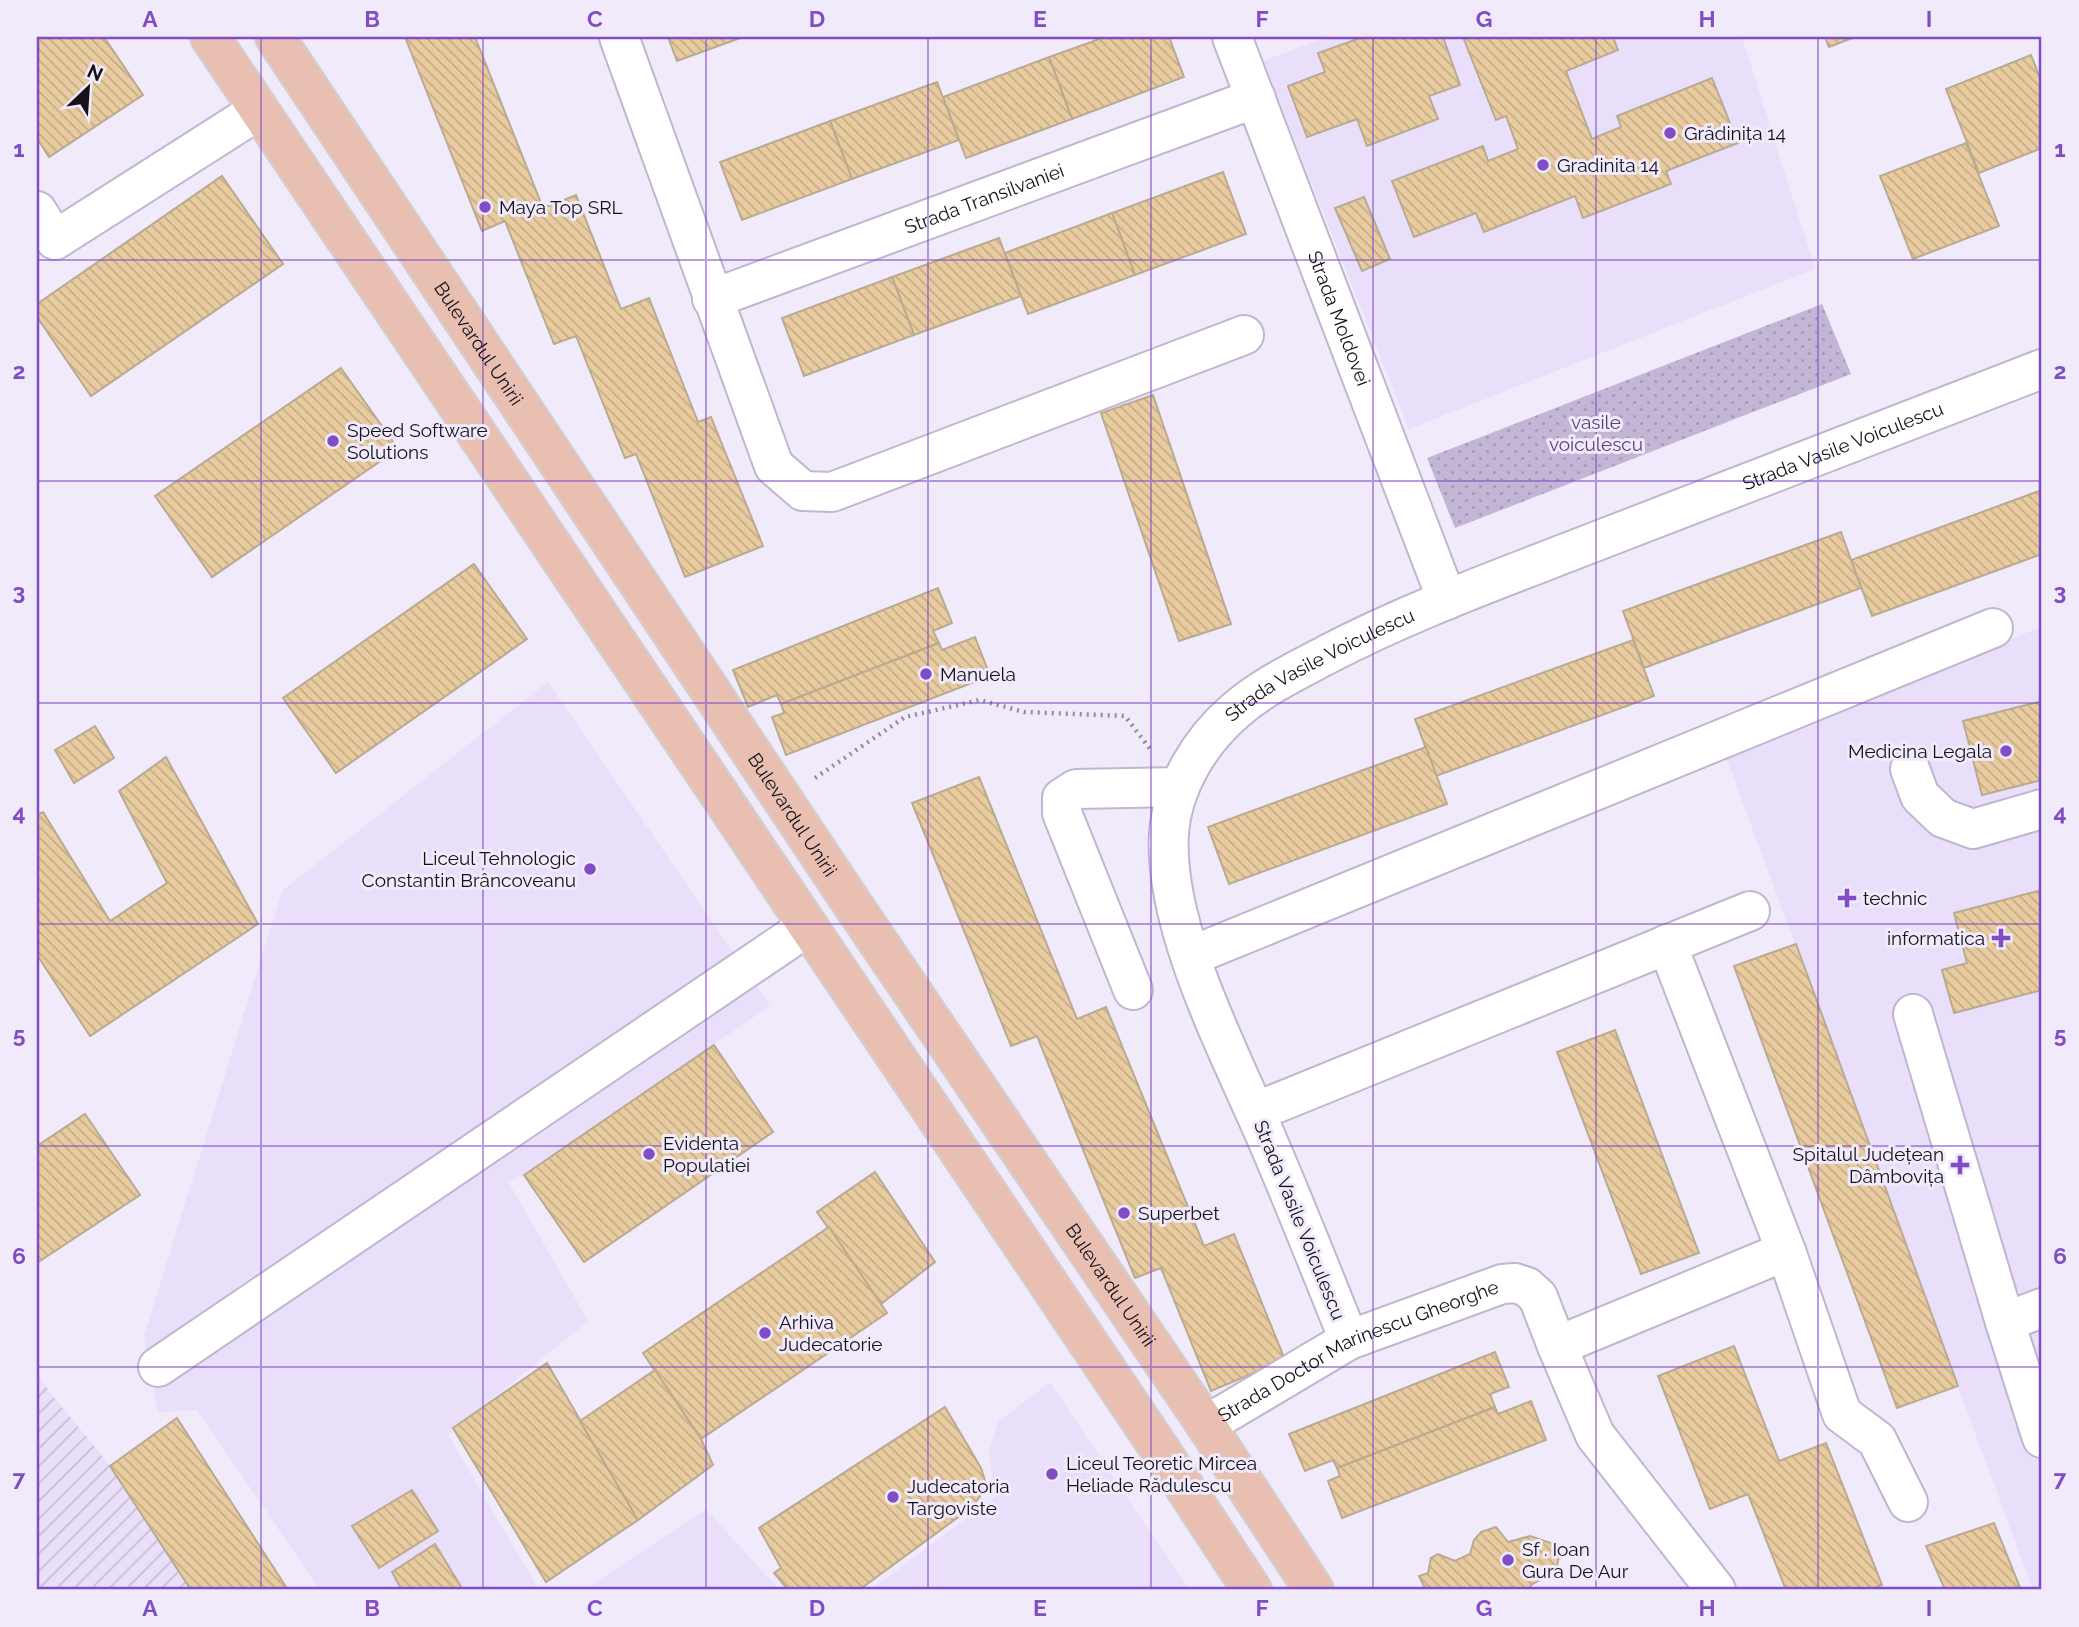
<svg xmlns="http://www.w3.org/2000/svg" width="2079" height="1627" viewBox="0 0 2079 1627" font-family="Raleway,sans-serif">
<defs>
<pattern id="industrial-furrows" width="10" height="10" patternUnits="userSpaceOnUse" patternTransform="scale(1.75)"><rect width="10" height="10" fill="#e9dffa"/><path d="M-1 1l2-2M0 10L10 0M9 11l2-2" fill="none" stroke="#c7bed6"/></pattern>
<pattern id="grass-dots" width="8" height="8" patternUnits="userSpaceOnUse" patternTransform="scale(1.75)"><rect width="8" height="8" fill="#c2b5d6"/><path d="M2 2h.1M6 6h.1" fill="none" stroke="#a69bb7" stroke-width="1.8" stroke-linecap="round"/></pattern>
<pattern id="building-back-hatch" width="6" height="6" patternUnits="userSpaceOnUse" patternTransform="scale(1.75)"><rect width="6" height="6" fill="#e8cb9f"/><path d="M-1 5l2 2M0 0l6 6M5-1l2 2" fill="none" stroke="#c6ad88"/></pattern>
</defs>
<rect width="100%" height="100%" fill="#f0eafb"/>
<!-- built -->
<g fill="#e9dffa">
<path d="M1327 37H1742L1815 269 1409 429 1263 61Z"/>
<path d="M2042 627V1590H2033L1723 749Z"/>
<path d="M548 682 770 1006 509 1183 588 1321 448 1435 539 1590H320L197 1410 158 1413 144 1336 282 891Z"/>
<path d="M1050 1382 1189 1590H870L995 1497 989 1452 998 1422Z"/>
<path d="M706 1509 779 1590H584Z"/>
</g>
<!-- industrial -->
<path fill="url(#industrial-furrows)" d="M37 1374 56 1400 213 1590H37Z"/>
<!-- grass -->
<path fill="url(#grass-dots)" d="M1822 304 1851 374 1455 528 1427 458Z"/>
<!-- building -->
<g fill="url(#building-back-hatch)" stroke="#b9aa91" stroke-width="2">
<path d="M37 37H104L143 95 49 157 37 138Z"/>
<path d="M405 37H475L543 208 576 195 621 309 649 298 698 422 711 417 763 546 685 577 636 454 625 458 576 336 554 344 505 221 482 231Z"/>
<path d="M668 37H743L677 61Z"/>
<path d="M1105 37H1169L1184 77 1072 119 1049 57Z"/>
<path d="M1363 37H1443L1460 85 1429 96 1438 119 1367 146 1357 119 1307 137 1288 86 1325 72 1318 53Z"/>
<path d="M1463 37H1613L1618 50 1566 71 1592 139 1621 127 1617 116 1712 78 1738 143 1666 171 1671 184 1583 218 1575 196 1484 232 1476 213 1414 237 1392 181 1483 146 1488 161 1518 149 1506 116 1496 120Z"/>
<path d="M1825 37H1855L1829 47Z"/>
<path d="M2031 55 2042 83V148L1979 173 1946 89Z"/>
<path d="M1049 57 1072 119 966 158 943 97Z"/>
<path d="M937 82 959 140 852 179 830 121Z"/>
<path d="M830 121 852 179 742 220 720 162Z"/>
<path d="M1966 143 1999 226 1913 259 1880 176Z"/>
<path d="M1223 172 1246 234 1135 275 1112 213Z"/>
<path d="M222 176 283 264 91 396 37 317V304Z"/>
<path d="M1364 197 1390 259 1362 271 1335 208Z"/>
<path d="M1112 213 1135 275 1028 314 1005 253Z"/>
<path d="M999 238 1021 296 914 335 892 277Z"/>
<path d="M892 277 914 335 804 376 782 318Z"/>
<path d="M341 368 398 449 212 577 155 496Z"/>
<path d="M1153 395 1231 624 1179 641 1101 413Z"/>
<path d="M2042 490V554L1872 616 1851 560Z"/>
<path d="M1841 532 1861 588 1644 668 1623 611Z"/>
<path d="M474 564 527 639 336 773 283 698Z"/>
<path d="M938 588 952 623 933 631 939 643 781 704 777 695 748 707 733 670Z"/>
<path d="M975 637 990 676 786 755 772 717 784 713 781 704 939 643 942 650Z"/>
<path d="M1633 640 1654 696 1436 776 1415 719Z"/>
<path d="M2042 701V780L1982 795 1963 721Z"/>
<path d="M95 726 114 758 74 783 55 750Z"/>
<path d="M1426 747 1447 804 1229 884 1208 827Z"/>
<path d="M166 757 258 924 90 1036 37 955V815L43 812 110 921 167 883 119 791Z"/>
<path d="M979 777 1077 1019 1106 1007 1204 1246 1234 1234 1285 1360 1211 1391 1161 1268 1135 1278 1037 1036 1011 1046 912 803Z"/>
<path d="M2042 890V990L1954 1013 1942 970 1967 963 1954 913Z"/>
<path d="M1796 944 1958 1386 1897 1408 1734 966Z"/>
<path d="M1615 1030 1699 1253 1641 1274 1557 1052Z"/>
<path d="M714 1045 773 1132 584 1262 524 1175Z"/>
<path d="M85 1114 140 1195 37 1263V1146Z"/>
<path d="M875 1172 935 1262 881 1304 817 1212Z"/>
<path d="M829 1227 887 1313 701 1439 643 1353Z"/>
<path d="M1734 1346 1779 1461 1826 1443 1882 1585 1869 1590H1786L1748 1494 1710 1509 1658 1376Z"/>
<path d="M1495 1352 1509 1387 1490 1394 1495 1407 1337 1468 1333 1460 1305 1471 1289 1434Z"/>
<path d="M547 1363 638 1520 546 1582 453 1428Z"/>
<path d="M655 1370 701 1439 713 1465 638 1520 580 1421Z"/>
<path d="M1531 1401 1546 1440 1342 1518 1328 1481 1340 1476 1337 1468 1495 1407 1498 1414Z"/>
<path d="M945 1407 981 1468 987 1487 972 1507 859 1590H788L774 1573 781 1568 759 1528Z"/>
<path d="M177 1418 288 1590H191L110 1466Z"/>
<path d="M412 1490 438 1531 379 1568 352 1526Z"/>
<path d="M1994 1523 2021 1590H1945L1926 1546Z"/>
<path d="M1496 1527 1508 1542 1530 1536 1551 1543 1559 1556 1556 1571 1531 1585V1590H1426L1419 1576 1428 1573 1431 1558 1438 1554 1455 1561 1470 1554 1474 1540 1481 1532Z"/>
<path d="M435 1544 463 1590H402L392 1572Z"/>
</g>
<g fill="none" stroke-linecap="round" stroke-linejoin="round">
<defs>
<g id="minor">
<path d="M619 37 774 466 803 491 832 492 1244 335"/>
<path id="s1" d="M1232 37 1447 600"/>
<path d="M37 211 55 240 259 110"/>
<path id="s2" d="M712 299 1256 98"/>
<path d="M1910 769 1920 796 1943 818 1973 829 2042 809"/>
<path d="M1667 944 1786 1251 1842 1414 1877 1440 1908 1502"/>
<path d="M1191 956 1993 628"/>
<path d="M1133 990 1062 813V798L1076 789 1180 787"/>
<path d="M1913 1014 2005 1322"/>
<path d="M1255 1112 1750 911"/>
<path d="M2042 1308 2005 1322 2042 1438"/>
<path id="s3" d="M1349 1340C1322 1273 1295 1204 1266 1137 1229 1051 1163 927 1169 833 1172 787 1200 741 1235 711 1262 687 1296 671 1328 654 1405 614 1486 584 1566 553 1725 491 1884 430 2042 369"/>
<path d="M1557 1346 1786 1251"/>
<path d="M158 1367 807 927"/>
<path id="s4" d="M1206 1425 1349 1340 1502 1284 1515 1283 1527 1287 1538 1297 1557 1346 1595 1435 1716 1590"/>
</g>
<g id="major">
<path d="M210 37 1163 1454 1252 1590"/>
<path id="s5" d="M275 37 849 899 1206 1425 1314 1590"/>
</g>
</defs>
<!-- minor casing -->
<use href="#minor" stroke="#c0b6d1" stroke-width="42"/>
<!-- major casing -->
<use href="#major" stroke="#d0cfd1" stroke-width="42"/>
<!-- path -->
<path stroke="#918c99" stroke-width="4.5" stroke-dasharray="2 5" stroke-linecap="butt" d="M815 778 905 717 980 700 1024 712 1125 716 1151 750"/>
<!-- minor -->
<use href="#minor" stroke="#fff" stroke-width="38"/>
<!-- major -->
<use href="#major" stroke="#e9bfb2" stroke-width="38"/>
</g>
<!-- grid -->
<path fill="none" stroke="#804dc5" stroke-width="2" stroke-opacity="0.55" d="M261 37V1590M483 37V1590M706 37V1590M928 37V1590M1151 37V1590M1373 37V1590M1596 37V1590M1818 37V1590M37 260H2042M37 481H2042M37 703H2042M37 924H2042M37 1146H2042M37 1367H2042"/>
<!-- markers -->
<g fill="#804dc5" stroke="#f0eafb" stroke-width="2.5">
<circle cx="1670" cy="133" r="7"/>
<circle cx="1543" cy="165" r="7"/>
<circle cx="485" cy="207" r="7"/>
<circle cx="333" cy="441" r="7"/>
<circle cx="926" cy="674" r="7"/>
<circle cx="2006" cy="751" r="7"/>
<circle cx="590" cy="869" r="7"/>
<path d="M1843.5 887.5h7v7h7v7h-7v7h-7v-7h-7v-7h7z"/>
<path d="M1997.5 927.5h7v7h7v7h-7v7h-7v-7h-7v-7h7z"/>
<circle cx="649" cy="1154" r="7"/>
<path d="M1956.5 1154.5h7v7h7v7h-7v7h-7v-7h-7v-7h7z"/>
<circle cx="1124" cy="1213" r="7"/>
<circle cx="765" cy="1333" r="7"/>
<circle cx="1052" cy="1474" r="7"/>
<circle cx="893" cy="1497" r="7"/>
<circle cx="1508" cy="1560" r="7"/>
</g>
<g text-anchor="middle" stroke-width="6" stroke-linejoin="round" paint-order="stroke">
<!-- poi labels -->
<g font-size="19" fill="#15111a" stroke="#f0eafb" text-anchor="start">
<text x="1684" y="140">Grădinița 14</text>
<text x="1557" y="172">Gradinita 14</text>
<text x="499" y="214">Maya Top SRL</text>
<text x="347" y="437">Speed Software<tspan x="347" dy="22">Solutions</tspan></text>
<text x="940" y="681">Manuela</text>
<text x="1992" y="758" text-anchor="end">Medicina Legala</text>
<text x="576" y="865" text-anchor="end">Liceul Tehnologic<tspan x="576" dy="22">Constantin Brâncoveanu</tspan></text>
<text x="1863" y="905">technic</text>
<text x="1985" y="945" text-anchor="end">informatica</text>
<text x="663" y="1150">Evidenta<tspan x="663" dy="22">Populatiei</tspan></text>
<text x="1944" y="1161" text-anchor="end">Spitalul Județean<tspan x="1944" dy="22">Dâmbovița</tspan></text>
<text x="1138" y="1220">Superbet</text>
<text x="779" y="1329">Arhiva<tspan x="779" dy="22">Judecatorie</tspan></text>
<text x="1066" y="1470">Liceul Teoretic Mircea<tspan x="1066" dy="22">Heliade Rădulescu</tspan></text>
<text x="907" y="1493">Judecatoria<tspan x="907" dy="22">Targoviste</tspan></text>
<text x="1522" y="1556">Sf . Ioan<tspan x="1522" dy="22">Gura De Aur</tspan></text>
</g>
<!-- street labels -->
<g font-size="19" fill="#15111a" stroke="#f0eafb">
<text dy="7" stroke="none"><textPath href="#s2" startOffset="290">Strada Transilvaniei</textPath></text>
<text dy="7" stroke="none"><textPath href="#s1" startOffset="301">Strada Moldovei</textPath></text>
<text dy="7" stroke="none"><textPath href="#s5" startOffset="368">Bulevardul Unirii</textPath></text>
<text dy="7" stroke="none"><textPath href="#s3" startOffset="1348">Strada Vasile Voiculescu</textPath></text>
<text dy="7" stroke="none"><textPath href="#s3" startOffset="780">Strada Vasile Voiculescu</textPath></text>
<text dy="7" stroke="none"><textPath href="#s5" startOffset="934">Bulevardul Unirii</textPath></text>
<text transform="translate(1300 1220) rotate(68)" y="7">Strada Vasile Voiculescu</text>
<text dy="7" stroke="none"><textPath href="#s5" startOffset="1502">Bulevardul Unirii</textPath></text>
<text dy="7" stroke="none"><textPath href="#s4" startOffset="170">Strada Doctor Marinescu Gheorghe</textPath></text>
</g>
<!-- park labels -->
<g font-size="19" fill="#5b427c" stroke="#f0eafb">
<text x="1596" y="429">vasile<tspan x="1596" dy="22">voiculescu</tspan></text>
</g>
</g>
<!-- border -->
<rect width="2079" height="1627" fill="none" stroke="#f0eafb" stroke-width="77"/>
<!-- north arrow -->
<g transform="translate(88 88) rotate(25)" stroke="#f0eafb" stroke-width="5" paint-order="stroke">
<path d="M0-5L12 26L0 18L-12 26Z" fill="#15111a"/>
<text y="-10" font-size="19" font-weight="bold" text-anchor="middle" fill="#15111a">N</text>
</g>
<rect x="38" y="38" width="2002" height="1550" fill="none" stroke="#804dc5" stroke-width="2.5"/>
<g font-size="23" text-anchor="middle" font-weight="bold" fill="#804dc5">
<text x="150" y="27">A</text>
<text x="372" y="27">B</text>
<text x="595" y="27">C</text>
<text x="817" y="27">D</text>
<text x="1040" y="27">E</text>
<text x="1262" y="27">F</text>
<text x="1484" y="27">G</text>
<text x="1707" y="27">H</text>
<text x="1929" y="27">I</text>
<text x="19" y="157">1</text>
<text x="2060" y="157">1</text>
<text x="19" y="379">2</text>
<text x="2060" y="379">2</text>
<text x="19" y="600">3</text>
<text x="2060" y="600">3</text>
<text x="19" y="821">4</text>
<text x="2060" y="821">4</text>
<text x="19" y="1043">5</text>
<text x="2060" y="1043">5</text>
<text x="19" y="1264">6</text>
<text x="2060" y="1264">6</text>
<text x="19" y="1486">7</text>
<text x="2060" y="1486">7</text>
<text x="150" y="1616">A</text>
<text x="372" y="1616">B</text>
<text x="595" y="1616">C</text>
<text x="817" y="1616">D</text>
<text x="1040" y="1616">E</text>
<text x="1262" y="1616">F</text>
<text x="1484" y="1616">G</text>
<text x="1707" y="1616">H</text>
<text x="1929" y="1616">I</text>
</g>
</svg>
